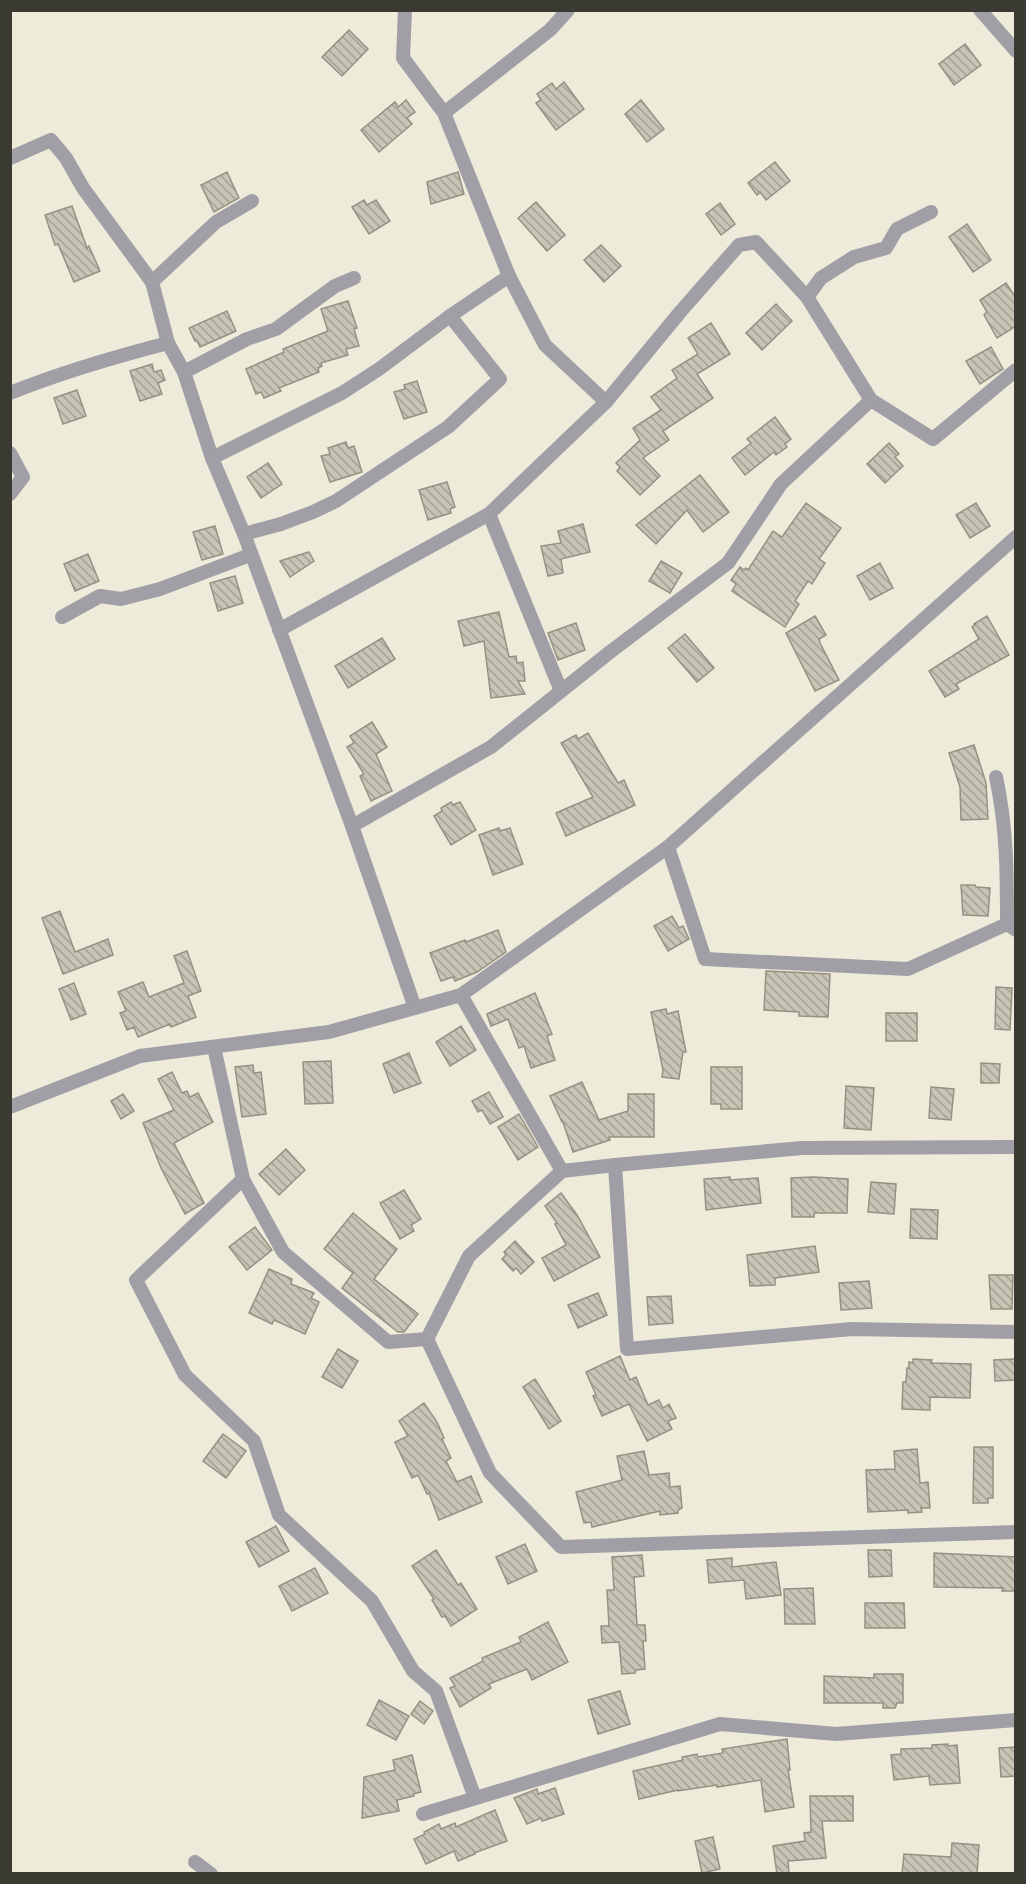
<svg xmlns="http://www.w3.org/2000/svg" width="1026" height="1884" viewBox="0 0 1026 1884" font-family="Roboto,sans-serif">
<defs>
<pattern id="building-back-hatch" width="6" height="6" patternUnits="userSpaceOnUse" patternTransform="scale(1.5)"><rect width="6" height="6" fill="#c9c5b5"/><path d="M-1 5l2 2M0 0l6 6M5-1l2 2" fill="none" stroke="#a4a194"/></pattern>
</defs>
<rect width="100%" height="100%" fill="#eeebda"/>
<!-- building -->
<g fill="url(#building-back-hatch)" stroke="#969283" stroke-width="1.5">
<path d="M349 30 368 49 342 76 322 57Z"/>
<path d="M965 44 981 65 954 85 939 64Z"/>
<path d="M564 82 584 109 556 130 536 103 541 100 537 94 552 83 556 89Z"/>
<path d="M406 100 415 112 407 118 412 124 379 152 361 130 395 102 398 107Z"/>
<path d="M641 100 664 129 647 142 625 114Z"/>
<path d="M775 162 790 181 766 200 760 192 757 195 748 183Z"/>
<path d="M227 172 239 198 214 212 201 185Z"/>
<path d="M458 172 464 194 431 204 427 182Z"/>
<path d="M364 200 367 205 376 200 390 221 369 234 352 207Z"/>
<path d="M536 202 565 235 547 251 518 218Z"/>
<path d="M720 203 735 224 721 235 706 214Z"/>
<path d="M72 206 87 248 89 246 100 271 74 282 58 244 55 245 45 215Z"/>
<path d="M967 224 991 260 973 272 949 237Z"/>
<path d="M601 245 621 266 604 282 584 260Z"/>
<path d="M1006 283 1016 298V326L997 338 984 315 987 312 980 300Z"/>
<path d="M348 301 357 328 354 329 359 346 346 349 348 355 321 363 322 366 318 368 319 372 279 388 281 391 264 398 261 392 256 394 246 369 284 352 283 349 328 331 321 309Z"/>
<path d="M776 304 792 321 762 350 746 333Z"/>
<path d="M227 311 236 331 200 347 197 341H195L189 328Z"/>
<path d="M711 323 730 354 697 374 713 398 663 431 669 440 643 458 660 476 640 495 617 471 620 467 616 463 640 440 633 428 661 410 651 397 677 378 672 370 698 354 688 338Z"/>
<path d="M991 347 1003 369 980 384 966 361Z"/>
<path d="M152 364 154 372 161 370 165 380 158 383 162 394 140 401 130 371Z"/>
<path d="M417 381 427 412 404 419 394 392 405 389 404 385Z"/>
<path d="M77 390 86 416 63 424 54 398Z"/>
<path d="M775 417 791 439 785 444 787 447 776 455 774 452 745 475 732 458 751 443 747 439Z"/>
<path d="M346 442 348 448 354 446 362 472 330 482 321 456 330 454 328 448Z"/>
<path d="M889 443 899 454 895 457 903 466 885 483 867 464Z"/>
<path d="M268 463 282 484 261 498 247 477Z"/>
<path d="M700 475 729 512 703 532 687 510 656 544 636 525Z"/>
<path d="M447 482 455 507 450 509 451 513 428 520 419 490Z"/>
<path d="M806 503 841 528 819 559 825 563 812 584 808 581 795 601 799 604 785 627 732 591 736 584 731 580 740 567 744 570 746 568 748 570 773 531 782 537Z"/>
<path d="M976 503 990 526 970 538 956 515Z"/>
<path d="M583 524 590 552 561 559 563 573 548 576 541 546 561 543 558 531Z"/>
<path d="M215 526 223 554 202 560 193 532Z"/>
<path d="M309 552 314 561 290 577 280 561Z"/>
<path d="M88 554 99 581 75 591 64 564Z"/>
<path d="M661 561 682 573 670 593 649 581Z"/>
<path d="M880 563 893 588 870 600 857 576Z"/>
<path d="M235 576 243 603 218 611 210 583Z"/>
<path d="M499 612 509 657 516 656 517 663 523 662 525 681H518L525 694 491 698 484 641 464 646 458 621Z"/>
<path d="M815 616 826 635 819 639 820 643 839 680 815 691 786 633Z"/>
<path d="M987 616 1009 655 956 684 959 689 945 697 929 671 979 639 972 627 975 625 974 624Z"/>
<path d="M576 623 585 650 558 660 548 633Z"/>
<path d="M685 634 714 668 697 682 668 648Z"/>
<path d="M382 638 395 659 348 688 335 666Z"/>
<path d="M372 722 387 747 376 754 392 791 371 801 360 776 364 774 347 747 354 743 350 736Z"/>
<path d="M588 733 618 783 624 780 635 805 566 836 556 813 593 797 561 743 576 735 578 739Z"/>
<path d="M974 745 986 783 988 819 961 820 960 787 949 753Z"/>
<path d="M451 802 453 805 460 802 476 830 451 845 434 816 442 811 441 808Z"/>
<path d="M499 828 500 831 510 828 523 864 493 875 479 835Z"/>
<path d="M961 885H975L976 887 990 888 988 916 963 915Z"/>
<path d="M60 911 75 952 108 939 113 955 63 974 42 918Z"/>
<path d="M672 916 679 928 683 926 689 939 668 951 654 926Z"/>
<path d="M498 930 506 952 477 972 455 981 453 977 441 981 430 953 465 940 466 942Z"/>
<path d="M187 951 201 991 188 996 196 1017 171 1027 170 1024 138 1037 134 1027 127 1030 120 1013 126 1011 118 992 143 982 149 997 184 983 174 956Z"/>
<path d="M766 971 830 974 828 1017 799 1016V1012L764 1010Z"/>
<path d="M74 983 86 1014 71 1020 59 989Z"/>
<path d="M996 987 1012 988 1010 1030 995 1029Z"/>
<path d="M535 993 552 1034 547 1036 555 1060 531 1068 524 1046 519 1048 508 1019 491 1026 487 1014Z"/>
<path d="M666 1009 667 1014 678 1011 686 1052H683L679 1079 662 1077 663 1070 651 1012Z"/>
<rect x="886" y="1013" width="31" height="28"/>
<path d="M461 1026 476 1050 450 1066 436 1042Z"/>
<path d="M409 1053 421 1083 394 1093 383 1064Z"/>
<path d="M331 1061 333 1103 305 1104 303 1062Z"/>
<path d="M981 1063 1000 1064 999 1083H981Z"/>
<path d="M253 1065 254 1073 261 1072 266 1114 242 1117 235 1067Z"/>
<path d="M711 1067H742V1109H721V1104H711Z"/>
<path d="M172 1072 182 1093 187 1091 190 1097 198 1093 213 1122 174 1143 204 1203 185 1214 161 1168 143 1123 174 1110 158 1079Z"/>
<path d="M582 1082 599 1120 628 1111V1094H654V1137H609L610 1140 573 1152 563 1122H562L550 1096Z"/>
<path d="M846 1086 874 1088 871 1130 844 1128Z"/>
<path d="M931 1087 954 1089 951 1120 929 1118Z"/>
<path d="M489 1092 503 1117 490 1124 482 1110 478 1112 472 1101Z"/>
<path d="M123 1094 134 1111 121 1119 111 1101Z"/>
<path d="M519 1114 538 1147 518 1160 498 1127Z"/>
<path d="M286 1149 305 1170 279 1195 259 1174Z"/>
<path d="M730 1177V1180L758 1178 761 1203 706 1210 704 1179Z"/>
<path d="M813 1177 848 1179 847 1213H814V1217H792L791 1178Z"/>
<path d="M871 1182 896 1184 894 1214 868 1212Z"/>
<path d="M404 1190 421 1219 411 1225 414 1231 400 1239 380 1203Z"/>
<path d="M561 1193 577 1215 600 1257 554 1281 542 1258 566 1245 555 1224 557 1223 545 1206Z"/>
<path d="M911 1209 938 1210 937 1239 910 1238Z"/>
<path d="M353 1213 397 1249 374 1279 418 1314 404 1332H398L342 1288 353 1273 324 1249Z"/>
<path d="M255 1227 272 1250 247 1270 229 1247Z"/>
<path d="M515 1241 534 1262 521 1274 516 1268 513 1271 502 1259 506 1255 504 1252Z"/>
<path d="M815 1246 819 1272 775 1278V1285L750 1286 747 1255Z"/>
<path d="M269 1269 292 1279 291 1284 314 1293 311 1298 319 1302 305 1334 274 1320 272 1324 249 1313Z"/>
<path d="M989 1275H1013L1012 1309H991Z"/>
<path d="M869 1281 872 1308 841 1310 839 1283Z"/>
<path d="M598 1293 607 1315 578 1328 568 1305Z"/>
<path d="M671 1296 673 1323 649 1325 647 1297Z"/>
<path d="M338 1349 358 1361 342 1388 322 1377Z"/>
<path d="M620 1356 630 1380 636 1377 648 1405 659 1400 663 1408 669 1404 676 1418 668 1421 672 1429 647 1441 629 1404 602 1416 593 1396 596 1395 586 1372Z"/>
<path d="M913 1359 932 1360 931 1363 971 1364 970 1398 930 1397V1410L902 1409 903 1382H906L907 1368H909V1362L913 1363Z"/>
<path d="M1015 1359 1016 1380 995 1381 994 1360Z"/>
<path d="M535 1379 561 1421 549 1429 523 1387Z"/>
<path d="M424 1403 437 1422 444 1438 442 1439 451 1458 446 1461 457 1482 471 1476 482 1502 439 1520 429 1493 427 1494 418 1475 412 1478 395 1442 408 1436 399 1421Z"/>
<path d="M223 1434 246 1451 226 1478 203 1461Z"/>
<path d="M974 1447H993V1498H988V1503H973Z"/>
<path d="M917 1449 920 1483 928 1482 930 1508H921L922 1512 908 1513V1510L868 1512 866 1470 895 1469 894 1451Z"/>
<path d="M644 1451 649 1475 669 1473 670 1487 680 1486 682 1508 678 1510V1513L660 1515V1511L592 1527 591 1522 584 1523 576 1492 622 1480 617 1456Z"/>
<path d="M276 1526 289 1551 259 1567 246 1542Z"/>
<path d="M525 1544 537 1571 508 1584 496 1557Z"/>
<path d="M436 1550 458 1585 461 1583 477 1609 451 1626 445 1616 442 1617 432 1600 434 1599 412 1566Z"/>
<path d="M868 1550H891L892 1576 869 1577Z"/>
<path d="M934 1553 1016 1557V1591H1002L1003 1588 934 1587Z"/>
<path d="M642 1555 644 1576 634 1577 637 1625H645L646 1641H643L645 1669 636 1670 635 1673 622 1674 619 1642 602 1643 601 1626H609L607 1590H614L612 1557Z"/>
<path d="M732 1558V1567L776 1562 781 1595 746 1599 744 1580 709 1583 707 1560Z"/>
<path d="M315 1568 328 1593 292 1611 279 1586Z"/>
<path d="M813 1588 815 1624H785L784 1589Z"/>
<path d="M865 1603H904L905 1628H865Z"/>
<path d="M548 1622 568 1662 532 1680 527 1669 489 1684 491 1688 460 1707 450 1688 455 1686 450 1678 483 1661 482 1658 521 1642 519 1637Z"/>
<path d="M874 1674H903V1703H897L895 1708H883V1703H824V1676L874 1678Z"/>
<path d="M620 1691 630 1724 598 1734 588 1700Z"/>
<path d="M379 1700 409 1716 396 1740 367 1725Z"/>
<path d="M420 1701 433 1711 424 1724 411 1714Z"/>
<path d="M787 1739 790 1770H788L794 1807 765 1812 761 1780 717 1787V1785L678 1791V1790L639 1799 633 1771 683 1760 682 1757 697 1754 698 1757 723 1753 722 1749Z"/>
<path d="M948 1744V1746L957 1745 960 1783 930 1785 929 1776 894 1780 891 1755 901 1754V1749L932 1748V1745Z"/>
<path d="M1016 1747V1776L1001 1777 999 1748Z"/>
<path d="M412 1755 421 1792 413 1794 414 1796 397 1800 399 1811 362 1818 364 1777 395 1770 393 1760Z"/>
<path d="M555 1788 564 1814 542 1821 541 1818 527 1824 514 1798 537 1789 538 1794Z"/>
<path d="M810 1796H853V1821H822L826 1858 788 1861 789 1874H777L773 1846 805 1841 804 1833 811 1832Z"/>
<path d="M495 1810 507 1841 474 1853 475 1854 458 1861 454 1851 426 1864 414 1839 425 1834 424 1832 439 1824 441 1829 455 1823 456 1827Z"/>
<path d="M713 1837 720 1869 702 1873 695 1841Z"/>
<path d="M952 1843 979 1845 977 1874H902L904 1854 951 1857Z"/>
</g>
<g fill="none" stroke-linecap="round" stroke-linejoin="round">
<!-- minor -->
<g stroke="#a09fa6" stroke-width="14">
<path d="M405 10 403 58 444 113 509 276 545 345 606 402"/>
<path d="M980 10 1016 51"/>
<path d="M444 113 550 30 568 10"/>
<path d="M10 158 51 140 66 158 83 188 152 282 168 343 184 372 212 458 244 534 352 826 415 1008"/>
<path d="M152 282 216 222 252 201"/>
<path d="M807 297 821 278 854 257 886 248 897 229 931 212"/>
<path d="M184 372 247 339 276 329 335 286 354 278"/>
<path d="M10 393C62 372 114 357 168 343"/>
<path d="M10 453 23 477 10 494"/>
<path d="M212 458 342 393 379 369 450 316 509 276"/>
<path d="M489 514 561 691"/>
<path d="M244 534 281 524 313 512 336 501 448 427 500 379 450 316"/>
<path d="M62 617 100 596 121 599 160 589 250 555"/>
<path d="M279 630 489 514 606 402 681 311 739 245 756 242 807 297 871 400 933 439 1016 370"/>
<path d="M996 777C1007 828 1007 873 1007 924"/>
<path d="M352 826 491 747 610 652 728 563 781 484 871 400"/>
<path d="M668 847 705 959 908 969 1007 924 1016 930"/>
<path d="M461 995 562 1171"/>
<path d="M214 1047 243 1179 283 1252 388 1342 427 1339"/>
<path d="M10 1107 140 1056 329 1032 461 995 668 847 1016 537"/>
<path d="M1016 1147 802 1148 615 1165 562 1171 469 1256 427 1339 490 1473 561 1547 1016 1532"/>
<path d="M615 1165 627 1349 852 1329 1016 1332"/>
<path d="M243 1179 136 1280 185 1375 254 1441 279 1515 372 1601 413 1671 436 1691 475 1798"/>
<path d="M423 1814 720 1724 836 1734 1016 1720"/>
<path d="M195 1862 211 1874"/>
</g>
</g>
<!-- border -->
<rect width="1026" height="1884" fill="none" stroke="#3a3932" stroke-width="24"/>
</svg>
